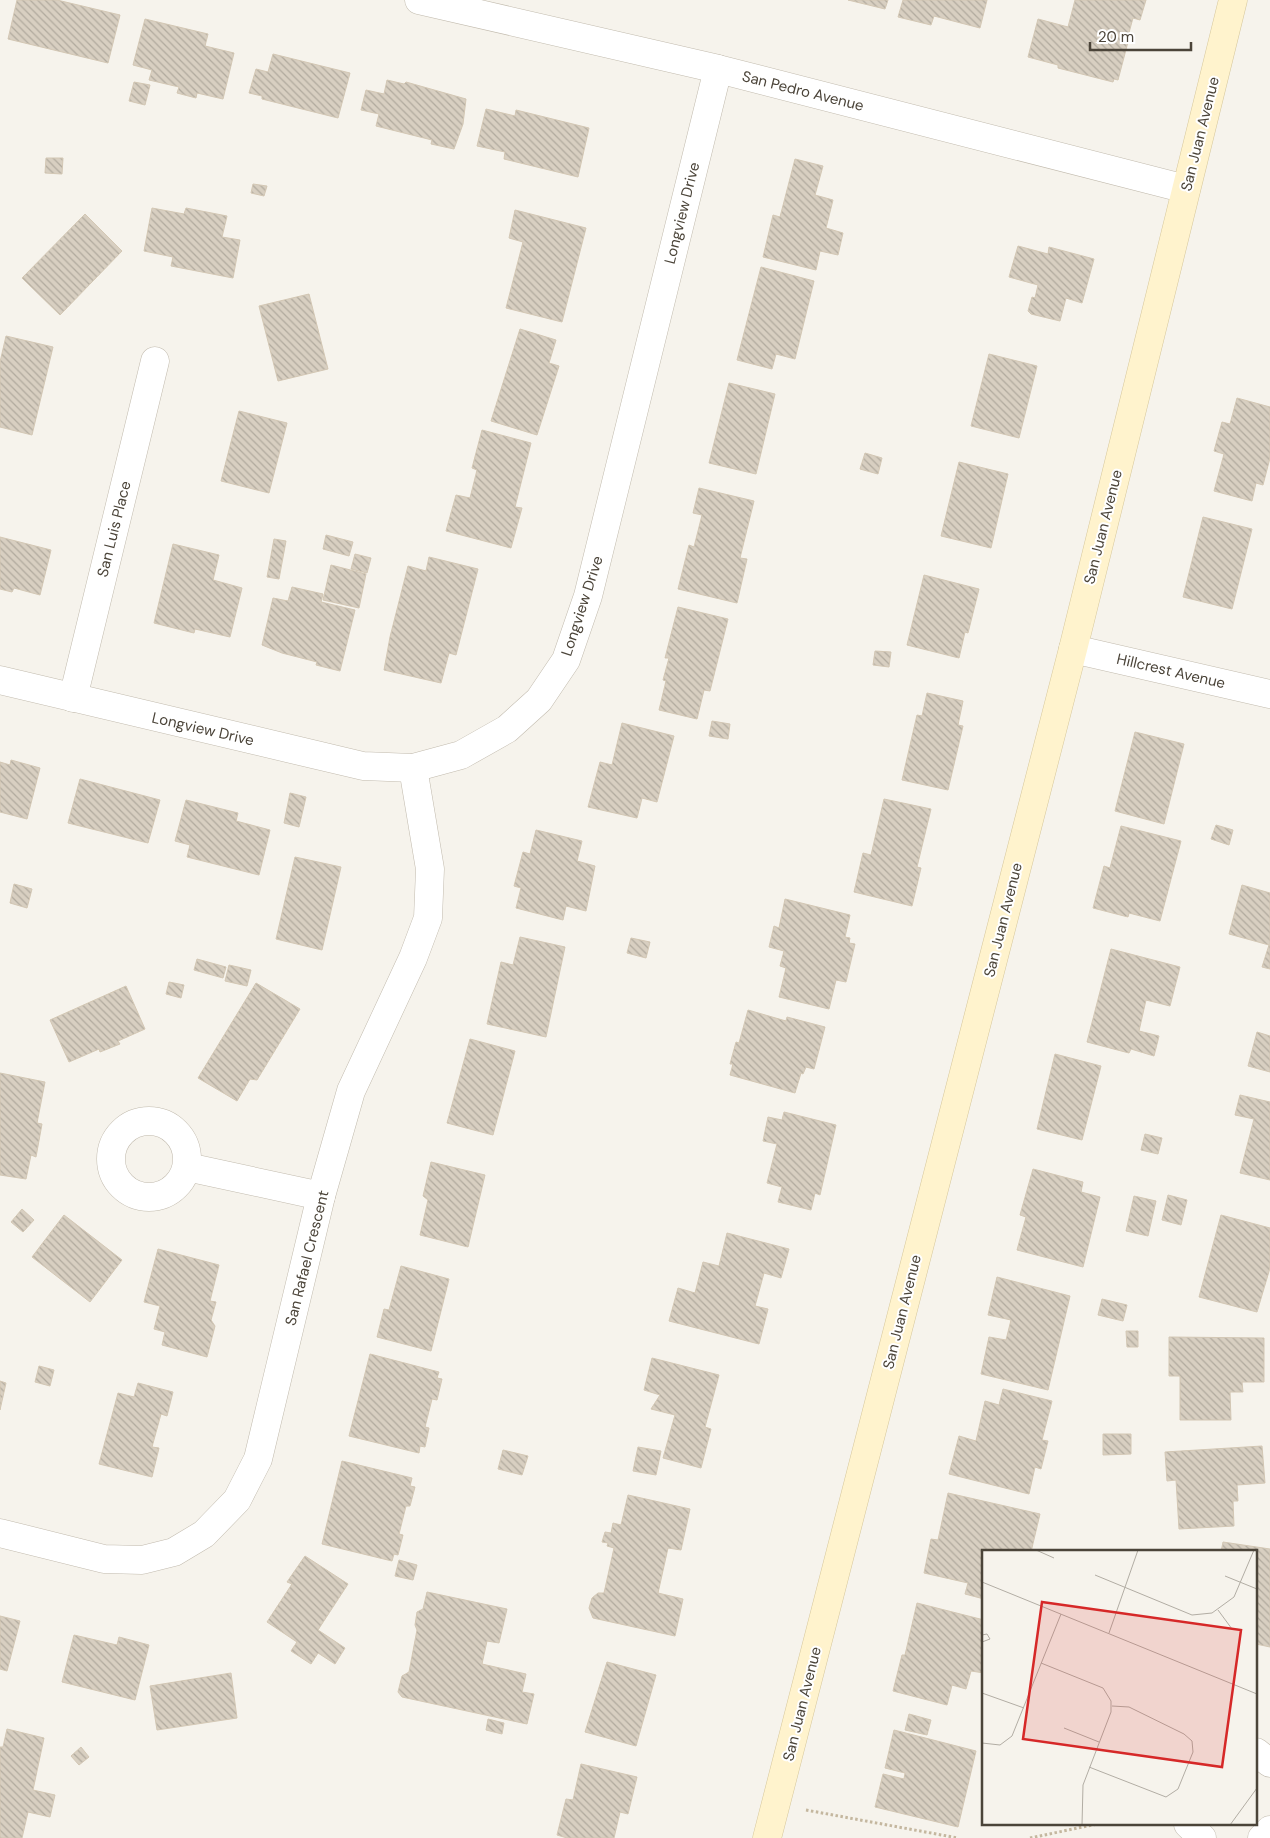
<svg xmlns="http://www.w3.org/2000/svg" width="1270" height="1838" viewBox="0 0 1270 1838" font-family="'DM Sans',sans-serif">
<defs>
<pattern id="building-back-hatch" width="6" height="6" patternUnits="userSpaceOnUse" patternTransform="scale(1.25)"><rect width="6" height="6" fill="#d8cfc1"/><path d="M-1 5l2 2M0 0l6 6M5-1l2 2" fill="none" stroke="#b1aa9e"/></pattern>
</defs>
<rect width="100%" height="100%" fill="#f6f3ec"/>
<!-- building -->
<g fill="url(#building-back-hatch)" stroke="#d3c7b4">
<path d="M17 0H57L120 15 108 63 8 39Z"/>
<path d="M848 0H888L885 9Z"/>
<path d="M903 0H987L980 28 934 16 931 25 898 17Z"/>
<path d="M1075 0H1146L1140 20 1133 18 1127 40 1124 39 1128 42 1118 80 1114 79 1113 82 1058 68V65L1028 57 1038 19 1068 27Z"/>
<path d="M145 19 208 34 205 46 234 53 223 99 197 93 196 98 177 93 179 87 149 80 152 70 133 65Z"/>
<path d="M273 54 350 73 338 118 262 99V96L249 93 256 69 268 72Z"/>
<path d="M387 80 404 84 406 82 466 99 463 124 454 149 431 144 432 140 376 126 379 114 361 110 366 90 384 94Z"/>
<path d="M134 82 150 85 145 105 129 101Z"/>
<path d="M486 109 515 116 516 110 589 128 578 177 504 159 505 152 477 146Z"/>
<path d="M46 158H63L62 174 45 173Z"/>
<path d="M795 159 823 166 815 195 833 200 826 228 843 233 838 255 820 251 816 270 763 257 773 215 780 217Z"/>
<path d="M253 184 267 186 264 196 251 193Z"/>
<path d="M152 208 184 214 186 208 227 216 222 237 240 240 233 278 171 266 173 257 144 251Z"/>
<path d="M515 210 586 228 562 322 506 308 523 242 509 238Z"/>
<path d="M85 214 122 251 60 315 22 278Z"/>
<path d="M1018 246 1048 254 1049 247 1094 259 1082 303 1066 298 1060 321 1031 314 1028 311 1032 297 1035 298 1038 285 1009 277Z"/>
<path d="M761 267 814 281 795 359 776 354 772 369 737 360Z"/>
<path d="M309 294 328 369 278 381 259 306Z"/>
<path d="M520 329 556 340 549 363 559 366 537 435 491 421Z"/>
<path d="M6 336 53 347 32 435 0 427V362Z"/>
<path d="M989 354 1037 366 1019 438 971 426Z"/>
<path d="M729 383 775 394 756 474 709 463Z"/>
<path d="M1237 398 1270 407V458L1263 485 1256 483 1252 501 1214 491 1224 454 1214 451 1222 422 1230 424Z"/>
<path d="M239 411 287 423 269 493 221 481Z"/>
<path d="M482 430 531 443 515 507 522 508 511 548 446 531 456 495 470 498 477 470 472 468Z"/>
<path d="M865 453 882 458 878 474 860 469Z"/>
<path d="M959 462 1008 474 991 548 941 536Z"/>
<path d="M699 488 754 501 740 558 747 559 737 603 678 589 689 545 694 547 702 515 693 513Z"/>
<path d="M1203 517 1252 529 1232 609 1183 597Z"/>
<path d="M326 535 353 542 349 556 323 549Z"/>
<path d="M0 537 51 550 40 595 14 588 12 592 0 589Z"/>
<path d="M274 539 286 541 279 579 267 577Z"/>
<path d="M173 544 219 555 213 580 242 588 230 637 195 629 194 633 154 623Z"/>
<path d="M355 554 371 558 367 573 351 569Z"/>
<path d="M429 557 478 569 456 655 449 653 441 683 384 670 390 637 408 566 426 571Z"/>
<path d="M331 565 366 574 359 608 323 600Z"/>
<path d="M924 575 979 589 968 633 965 632 959 658 907 645Z"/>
<path d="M292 587 323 594 321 602 355 610 340 671 316 665 317 662 282 653 262 645 273 598 288 601Z"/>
<path d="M678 607 728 619 710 691 704 690 697 719 659 710 666 681 663 680 669 658H665Z"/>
<path d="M875 651 891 652 889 667 873 665Z"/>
<path d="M927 693 963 701 958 725 963 726 948 790 902 780 917 715 922 716Z"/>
<path d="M712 721 730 724 728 739 709 736Z"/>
<path d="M622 723 674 736 657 802 642 798 637 818 588 807 600 762 612 765Z"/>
<path d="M1135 732 1184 744 1164 824 1115 811Z"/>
<path d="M11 760 40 768 27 819 0 812V762L10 765Z"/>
<path d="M80 779 160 800 148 843 68 823Z"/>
<path d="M290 793 306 797 299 827 284 823Z"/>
<path d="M884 799 931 809 917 867 921 868 912 906 854 892 863 853 871 855Z"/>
<path d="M186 800 238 813 236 821 270 830 259 875 187 857 190 845 175 841Z"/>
<path d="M1216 825 1233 830 1229 845 1211 839Z"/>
<path d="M1121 826 1181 841 1160 921 1129 913 1128 917 1093 908 1104 866 1110 868Z"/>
<path d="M536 830 582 841 577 861 595 866 586 911 566 906 563 920 516 908 521 888 514 886 523 852 530 854Z"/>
<path d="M295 857 341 867 322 950 276 939Z"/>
<path d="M14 884 32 889 27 908 10 903Z"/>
<path d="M1242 885 1270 893V969L1262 967 1269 945 1229 934Z"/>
<path d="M785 899 850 915 845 937 850 938 849 943 855 944 846 982 836 980 829 1009 779 997 786 968 780 966 784 951 769 947 774 926 779 928Z"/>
<path d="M520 937 565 947 546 1037 487 1024 501 962 513 965Z"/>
<path d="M631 938 650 942 646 958 627 953Z"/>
<path d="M1111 949 1180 967 1170 1006 1146 1000 1139 1031 1159 1036 1154 1056 1131 1049 1129 1053 1087 1042Z"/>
<path d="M197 959 226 967 223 978 194 970Z"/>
<path d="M229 965 251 970 247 986 225 981Z"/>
<path d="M169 982 184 985 181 998 166 994Z"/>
<path d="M256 983 300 1009 257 1080 250 1079 237 1101 198 1078Z"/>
<path d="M126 986 145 1029 118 1041 120 1044 100 1052 99 1049 69 1062 50 1020Z"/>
<path d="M748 1010 786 1021 787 1017 825 1027 814 1069 806 1067 803 1074 801 1073 795 1093 730 1075 733 1064H730L736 1042 739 1043Z"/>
<path d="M1257 1032 1270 1036V1072L1248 1066Z"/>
<path d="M470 1039 515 1051 493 1135 447 1123Z"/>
<path d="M1055 1054 1101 1066 1082 1140 1037 1129Z"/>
<path d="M0 1073 45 1082 37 1123 42 1124 36 1157 31 1155 26 1179 0 1175Z"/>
<path d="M1240 1095 1270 1102V1180L1240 1173 1254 1119 1235 1115Z"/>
<path d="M784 1112 836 1125 820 1195 815 1193 811 1210 778 1202 782 1187 767 1183 777 1144 763 1141 768 1117 782 1120Z"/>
<path d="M1145 1134 1162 1138 1158 1154 1141 1150Z"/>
<path d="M431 1162 485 1175 468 1247 420 1235 428 1200 423 1196Z"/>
<path d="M1033 1169 1083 1182 1081 1192 1100 1197 1083 1267 1017 1250 1026 1217 1020 1215Z"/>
<path d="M1168 1195 1187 1200 1181 1225 1162 1220Z"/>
<path d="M1134 1196 1156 1201 1148 1236 1126 1231Z"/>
<path d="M22 1209 34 1220 23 1232 11 1222Z"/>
<path d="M64 1215 122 1260 90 1302 32 1257Z"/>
<path d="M1221 1215 1270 1228V1268L1257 1312 1199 1297Z"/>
<path d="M727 1233 789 1249 781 1278 764 1273 755 1306 768 1309 759 1344 669 1321 678 1288 695 1293 703 1262 719 1266Z"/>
<path d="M158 1249 219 1265 210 1301 216 1302 211 1320 215 1326 207 1357 162 1345 165 1332 154 1329 160 1306 144 1302Z"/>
<path d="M401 1266 449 1279 431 1351 377 1337 384 1309 389 1310Z"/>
<path d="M997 1277 1070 1296 1048 1390 981 1374 989 1337 1006 1340 1011 1320 988 1315Z"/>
<path d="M1102 1299 1127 1305 1123 1321 1098 1315Z"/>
<path d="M1126 1331H1138V1347H1127Z"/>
<path d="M1169 1337 1264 1338V1382H1242L1243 1392H1230L1231 1420H1180V1376H1169Z"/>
<path d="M370 1354 439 1372 437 1378 442 1379 437 1400 432 1399 425 1427 429 1428 425 1447 420 1446 419 1453 349 1436Z"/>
<path d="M652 1358 719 1375 705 1427 711 1429 701 1468 663 1458 675 1415 651 1409 660 1395 644 1390Z"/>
<path d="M39 1366 54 1370 50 1386 35 1382Z"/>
<path d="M0 1381 6 1383 0 1410Z"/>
<path d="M138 1383 173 1392 167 1416 161 1414 152 1447 159 1448 152 1477 99 1464 118 1393 134 1397Z"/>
<path d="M1003 1389 1052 1401 1042 1440 1048 1441 1041 1469 1035 1467 1029 1494 949 1474 959 1436 976 1441 985 1401 999 1405Z"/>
<path d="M1103 1434H1131V1454L1103 1455Z"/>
<path d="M1262 1446 1265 1483 1237 1485 1238 1501H1233L1234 1526 1179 1529 1176 1480 1167 1481 1165 1452Z"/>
<path d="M638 1447 661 1451 656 1475 633 1471Z"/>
<path d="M503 1450 528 1456 522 1475 498 1469Z"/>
<path d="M342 1461 412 1478 410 1486 415 1487 410 1506H406L399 1534 403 1535 398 1555 394 1554 392 1561 322 1544Z"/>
<path d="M948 1493 1040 1514 1031 1552H984V1599L965 1594 968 1583 924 1573 931 1539 938 1540Z"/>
<path d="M628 1495 690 1509 681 1550 668 1548 658 1593 683 1599 675 1636 593 1618 589 1608 592 1598 598 1593H604L614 1548 607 1546 608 1543 602 1542 605 1532 611 1533 613 1523 621 1525Z"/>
<path d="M1223 1542 1270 1549V1647L1256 1644V1552H1221Z"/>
<path d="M305 1556 348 1584 318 1630 345 1648 335 1664 318 1653 311 1664 291 1651 297 1642 267 1622 292 1584 287 1582Z"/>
<path d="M399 1560 417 1565 413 1580 395 1576Z"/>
<path d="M427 1592 507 1609 499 1643 487 1641 482 1664 526 1674 522 1692 534 1694 527 1724 402 1697 398 1692 402 1676 409 1672 417 1630 415 1625 417 1612 423 1609Z"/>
<path d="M917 1603 984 1620V1673L971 1671 966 1689 952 1685 947 1705 893 1691 902 1655H905Z"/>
<path d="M0 1616 20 1621 7 1671 0 1669Z"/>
<path d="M74 1635 117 1645 119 1637 149 1645 135 1700 62 1682Z"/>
<path d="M607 1662 656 1675 636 1746 585 1732Z"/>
<path d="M231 1673 237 1718 157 1730 150 1686Z"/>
<path d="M909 1714 931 1720 927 1735 905 1730Z"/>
<path d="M488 1719 504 1723 502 1734 486 1730Z"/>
<path d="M7 1729 44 1738 33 1790 55 1795 50 1817 28 1812 22 1838H0V1747H3Z"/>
<path d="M894 1730 976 1751 958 1827 875 1807 883 1774 904 1779 905 1773 885 1768Z"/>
<path d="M81 1747 89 1757 79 1765 71 1756Z"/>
<path d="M581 1764 637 1777 628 1814 620 1812 614 1838H567L557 1835 566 1799 573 1800Z"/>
</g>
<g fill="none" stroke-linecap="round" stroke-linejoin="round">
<defs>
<g id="street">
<path d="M419 0 718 69 1186 189"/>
<path d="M1073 649 1270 694"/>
<path d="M0 680 363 766 413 768 461 755 507 729 539 700 566 660 588 596 718 69"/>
<path d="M73 698 155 361"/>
<circle cx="149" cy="1159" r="38"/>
<path d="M187 1167 321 1196"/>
<path d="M0 1533 104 1559 142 1560 174 1552 204 1534 237 1500 258 1459 321 1196 351 1091 413 958 428 918 430 869 413 768"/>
<path d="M1256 1752 1270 1763"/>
<path d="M1188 1824 1202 1838"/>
<path d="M1262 1838 1270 1830"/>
</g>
<path id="secondary" d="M767 1838 1073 649 1233 0"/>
</defs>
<!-- street casing -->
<use href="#street" stroke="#c2bbae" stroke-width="29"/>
<!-- secondary casing -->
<use href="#secondary" stroke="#d6c79b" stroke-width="29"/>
<!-- path -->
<g stroke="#c4b79f" stroke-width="3" stroke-dasharray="2.5 2.5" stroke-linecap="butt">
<path d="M806 1810 958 1838"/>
<path d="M1030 1838 1097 1824"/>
</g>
<!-- street -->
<use href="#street" stroke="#fff" stroke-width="28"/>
<!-- secondary -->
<use href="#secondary" stroke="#fff3cd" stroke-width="28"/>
</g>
<g text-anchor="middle" stroke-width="4" stroke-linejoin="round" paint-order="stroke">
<!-- street labels -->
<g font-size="15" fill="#4b4439" stroke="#fff">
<text transform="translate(803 91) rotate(14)" y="5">San Pedro Avenue</text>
<text transform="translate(1200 134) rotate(-76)" y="5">San Juan Avenue</text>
<text transform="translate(682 213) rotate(-76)" y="5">Longview Drive</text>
<text transform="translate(1103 527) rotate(-76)" y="5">San Juan Avenue</text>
<text transform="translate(114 529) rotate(-76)" y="5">San Luis Place</text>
<text transform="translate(582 606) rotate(-72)" y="5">Longview Drive</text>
<text transform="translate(1171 671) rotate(13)" y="5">Hillcrest Avenue</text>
<text transform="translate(203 729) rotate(13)" y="5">Longview Drive</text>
<text transform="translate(1003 920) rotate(-76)" y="5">San Juan Avenue</text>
<text transform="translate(307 1258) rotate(-76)" y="5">San Rafael Crescent</text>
<text transform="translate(902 1312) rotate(-76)" y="5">San Juan Avenue</text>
<text transform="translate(802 1704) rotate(-76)" y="5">San Juan Avenue</text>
</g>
</g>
<!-- overview -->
<g transform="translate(982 1550)">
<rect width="275" height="275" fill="#f6f3ec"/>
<path fill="none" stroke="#b2ada4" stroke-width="1" d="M54 0 72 8M113 25 210 65 230 63 252 47 272 0M243 26 275 39M0 32 275 144M236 60 250 79M127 83 156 0M0 85 5 84 8 89 0 92M59 113 121 138 129 151V162L101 235 100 275M0 143 42 158M82 178 117 192M0 193 18 195 30 186 79 64M107 217 184 247 196 239 211 202 210 191 202 184 147 157 130 156M248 275 275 238"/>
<path fill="#d62828" fill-opacity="0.15" stroke="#d62828" stroke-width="2.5" d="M60 52 259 80 240 217 41 189Z"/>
<rect width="275" height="275" fill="none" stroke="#4b4439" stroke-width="2.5"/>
</g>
<!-- scale -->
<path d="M1090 42v8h101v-8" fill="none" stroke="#4b4439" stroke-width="2.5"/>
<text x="1098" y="42" font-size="15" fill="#4b4439" stroke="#ffffff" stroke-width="4" paint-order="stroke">20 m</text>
</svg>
